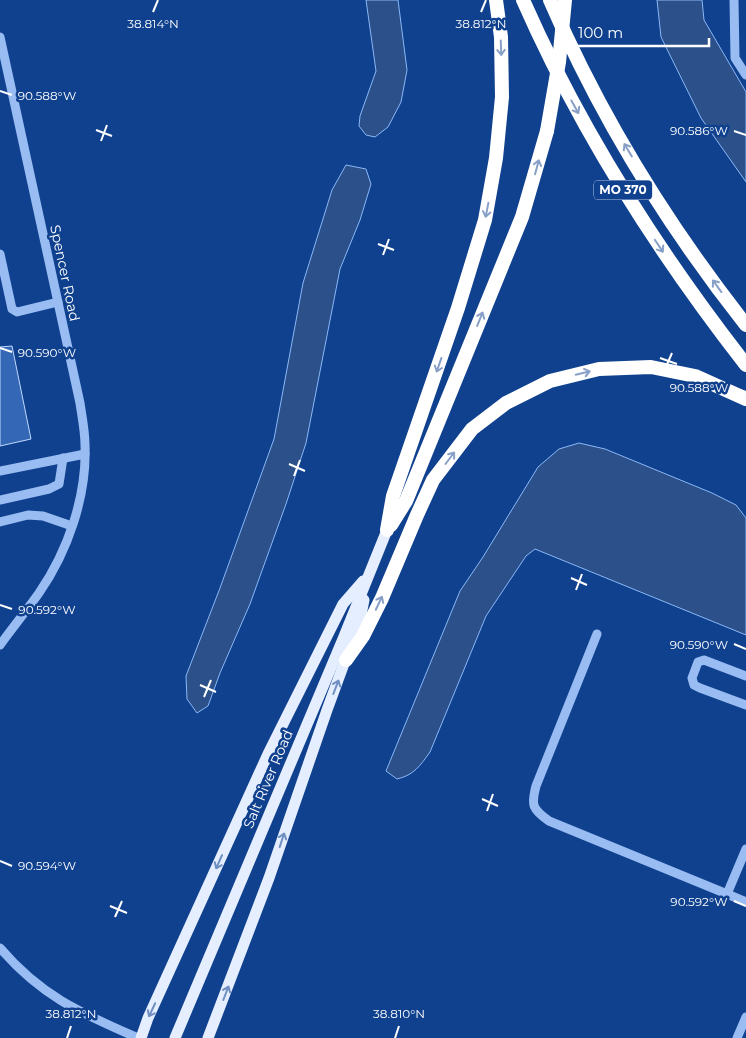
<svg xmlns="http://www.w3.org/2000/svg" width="746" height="1038" viewBox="0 0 746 1038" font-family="Montserrat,sans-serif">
<rect width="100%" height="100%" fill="#10418f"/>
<!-- water -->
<g fill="#2b508a" stroke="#8ab8f7">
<path d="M366 0H398L407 70 401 102 388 127 375 137 366 135 359 126 360 116 376 71Z"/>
<path d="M657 0H702L704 20 746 92V182L701 118 661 37Z"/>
<path d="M346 165 366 169 371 184 360 220 340 269 306 443 286 504 250 604 220 673 208 706 197 713 187 699 186 676 220 588 274 439 303 283 332 190Z"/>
<path d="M579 443 605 449 712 493 736 505 746 518V635L535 549 526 556 486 616 430 752C420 766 414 775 397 779L386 771 460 591 483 557 538 467 559 449Z"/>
</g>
<!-- building -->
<path fill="#3468b7" stroke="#c0d9fd" d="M12 346 31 439 0 446V347Z"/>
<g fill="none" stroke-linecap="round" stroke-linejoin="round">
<!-- minor -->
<g stroke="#99bdf3" stroke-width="9">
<path d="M734 0 735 58 746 75"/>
<path d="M0 37 80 403C82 417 85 431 85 445 87 496 68 551 39 593 27 610 13 627 0 645"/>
<path d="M0 254 12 309 17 312 58 302"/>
<path d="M0 471 85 454"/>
<path d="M0 500 49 489 59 484 63 458"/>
<path d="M0 522 28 515 43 516 72 526"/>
<path d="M597 634 536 786C531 805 532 809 549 821L727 894"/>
<path d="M746 676 704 660 698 662 692 678 694 685 700 688 746 705"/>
<path d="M746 849 727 894 746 902"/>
<path d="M0 948C42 997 81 1013 138 1038"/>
<path d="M737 1038 746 1017"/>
</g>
<!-- major -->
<g stroke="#e5eeff" stroke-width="11">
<path d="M141 1038 148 1018 268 754 343 604 363 581"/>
<path d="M175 1038 343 639 387 530"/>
<path d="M208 1038 269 878 327 710 360 620 364 600"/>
</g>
<!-- highway -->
<g stroke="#fff" stroke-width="14">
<path d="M523 0C581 132 658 252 746 365"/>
<path d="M550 0C600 116 668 226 746 325"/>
<path d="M391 525 406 501 522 217 547 131"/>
<path d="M387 530 393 496 458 308 485 220 496 158 502 97 501 37 496 0"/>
<path d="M346 660 363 636 382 598 417 515 433 480 472 429 506 403 550 381 599 369 651 367 695 376 746 399"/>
</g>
<!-- highway-bridge -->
<path stroke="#fff" stroke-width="14" d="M547 131 559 62 565 0"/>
</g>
<!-- one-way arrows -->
<defs><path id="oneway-shaft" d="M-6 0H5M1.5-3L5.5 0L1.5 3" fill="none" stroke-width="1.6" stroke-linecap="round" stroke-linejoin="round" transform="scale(1.25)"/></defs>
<g stroke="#88a0c7">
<use href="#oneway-shaft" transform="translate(501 48) rotate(88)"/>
<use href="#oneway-shaft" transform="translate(575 107) rotate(61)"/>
<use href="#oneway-shaft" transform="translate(628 150) rotate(-121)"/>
<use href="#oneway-shaft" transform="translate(537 167) rotate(-75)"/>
<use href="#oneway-shaft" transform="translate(487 210) rotate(101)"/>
<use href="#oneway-shaft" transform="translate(659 246) rotate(56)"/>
<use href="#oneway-shaft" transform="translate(717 286) rotate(-126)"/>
<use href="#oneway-shaft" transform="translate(480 319) rotate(-68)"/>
<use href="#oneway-shaft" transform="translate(439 365) rotate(109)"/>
<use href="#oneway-shaft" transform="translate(583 373) rotate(-13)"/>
<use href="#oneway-shaft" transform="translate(450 458) rotate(-53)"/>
<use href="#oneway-shaft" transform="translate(379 603) rotate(-65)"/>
</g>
<g stroke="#708fc1">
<use href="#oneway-shaft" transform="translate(336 687) rotate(-69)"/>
<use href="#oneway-shaft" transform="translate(282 840) rotate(-72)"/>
<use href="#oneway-shaft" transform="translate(219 862) rotate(114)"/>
<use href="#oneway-shaft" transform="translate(226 993) rotate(-69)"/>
<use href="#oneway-shaft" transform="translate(152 1010) rotate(115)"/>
</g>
<!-- ticks -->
<path fill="none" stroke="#fff" stroke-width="2" d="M153 12 158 0M481 12 486 0M0 91 12 95M96 130 112 136M734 131 746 135M101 141 107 125M378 244 394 250M383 255 389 239M0 348 12 352M660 358 677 364M665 369 672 353M734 388 746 392M289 464 305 471M294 476 300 460M571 578 587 585M576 590 582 574M0 605 12 609M734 644 746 649M200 685 216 692M204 697 211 680M482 799 498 806M487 811 493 794M0 861 12 866M734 901 746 906M110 906 127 913M115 917 122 901M67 1038 71 1026M395 1038 399 1026"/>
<g text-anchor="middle" stroke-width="5" stroke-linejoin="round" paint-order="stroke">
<!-- shield labels -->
<rect fill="#10418f" stroke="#b7c6dd" stroke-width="1" x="594" y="180.5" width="58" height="19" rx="4"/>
<g font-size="12" font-weight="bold" fill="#fff">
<text x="623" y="194">MO 370</text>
</g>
<!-- street labels -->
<g font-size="14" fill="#fff" stroke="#10418f">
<text transform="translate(65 273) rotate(78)" y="5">Spencer Road</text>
<text transform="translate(268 779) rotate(-67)" y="5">Salt River Road</text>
</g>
</g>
<g font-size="12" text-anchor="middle" fill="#fff" stroke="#10418f" stroke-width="5" stroke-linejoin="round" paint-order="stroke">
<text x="153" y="28">38.814°N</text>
<text x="481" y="28">38.812°N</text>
<text x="47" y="100">90.588°W</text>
<text x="699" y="135">90.586°W</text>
<text x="47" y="357">90.590°W</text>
<text x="699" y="392">90.588°W</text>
<text x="47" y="614">90.592°W</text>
<text x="699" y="649">90.590°W</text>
<text x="47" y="870">90.594°W</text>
<text x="699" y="906">90.592°W</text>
<text x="71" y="1018">38.812°N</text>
<text x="399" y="1018">38.810°N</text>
</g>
<!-- scale -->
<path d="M571 38v8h138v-8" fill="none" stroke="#ffffff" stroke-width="2.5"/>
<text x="578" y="38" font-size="15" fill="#ffffff" stroke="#10418f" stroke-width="4" paint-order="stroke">100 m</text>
</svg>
